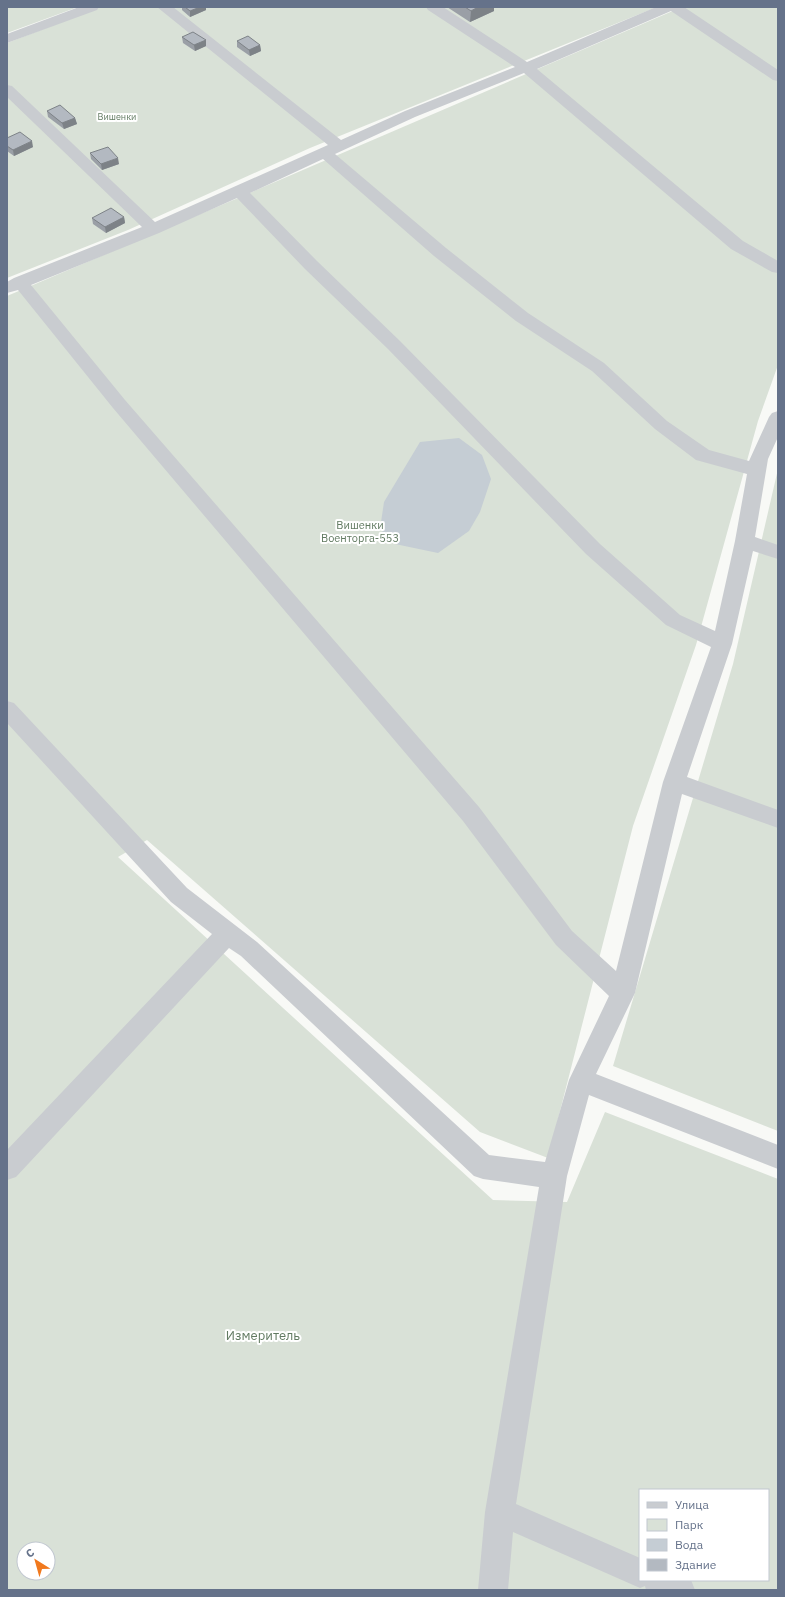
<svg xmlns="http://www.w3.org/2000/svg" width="785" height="1597" viewBox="0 0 785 1597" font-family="'IBM Plex Sans',sans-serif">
<rect width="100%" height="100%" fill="#f8f9f6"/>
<!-- green -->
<g fill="#d9e1d7" fill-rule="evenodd">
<path d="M7 7H78L7 33Z"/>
<path d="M101 7H657L310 148 128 230 7 278V43Z"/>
<path d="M682 7H778V365L758 421 696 645 633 826 548 1158 480 1132 147 840 118 857 493 1200 567 1202 605 1112 778 1179V1590H7V296L238 198ZM640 1490H768V1580H640ZM24 1549H48V1573H24Z"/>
<path d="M778 469V1131L613 1066 733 664Z"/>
</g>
<!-- water -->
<path fill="#c5cdd4" d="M459 438 482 455 491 479 480 512 469 531 438 553 395 544 380 529 384 502 420 442Z"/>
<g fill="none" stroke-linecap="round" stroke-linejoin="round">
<!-- minor -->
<g fill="#c9ccd0" fill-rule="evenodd">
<path d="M79 7H99L97 10 7 43V34Z"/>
<path d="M157 7H173L341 140 405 111 515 67 428 10 426 7H443L527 62 656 7H684L778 70V81L773 80 671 11 537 69 743 241 778 261V273L772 272 731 249 524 73 415 117 335 154 446 248 528 313 604 363 667 421 709 450 749 461 769 417 772 413 778 411V437L768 459 755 537 778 545V559L753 551 732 644 687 777 778 810V828L682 794 635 993 596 1074 778 1145V1169L589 1095 567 1176 516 1504 640 1558V1580H691L695 1590H646L645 1586 640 1588 513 1532 508 1590H478L485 1512 539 1187 483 1179 474 1176 241 956 229 948 16 1177 7 1180V1150L212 934 171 902 7 723V701L14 703 187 888 257 942 489 1155 545 1162 569 1080 609 996 556 945 463 821 113 408 18 290 7 293V282L14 278 142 227 7 97V85L12 86 155 222 328 145ZM323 159 434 256 516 321 592 371 655 429 696 460 747 474 735 541 715 631 680 615 600 544 400 341 317 261 250 193ZM237 198 305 269 388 349 586 554 666 625 711 647 663 782 616 971 572 931 479 807 125 400 31 285 159 233Z"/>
</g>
</g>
<!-- wall -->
<g fill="#9a9fa6">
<path d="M182 7H206V10L190 17 182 10Z"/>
<path d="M447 7H494V11L470 22Z"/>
<path d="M182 37 206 40V46L195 51 183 43Z"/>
<path d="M237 41 260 45 261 51 250 56 237 47Z"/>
<path d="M47 111 75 118 77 124 64 129 48 117Z"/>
<path d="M7 138 33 147 14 156 7 151Z"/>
<path d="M90 153 119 164 102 170 91 159Z"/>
<path d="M124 217 125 223 106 233 93 224 92 218Z"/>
</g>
<!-- shaded-wall -->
<g fill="#7d8287">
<path d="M200 7H206V10L190 17V11Z"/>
<path d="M478 7H494V11L470 22 471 11Z"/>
<path d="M206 40V46L195 51 194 45Z"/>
<path d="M260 45 261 51 250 56 249 50Z"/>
<path d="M75 118 77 124 64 129 62 123Z"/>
<path d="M32 141 33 147 14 156 13 150Z"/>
<path d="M118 158 119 164 102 170 101 164Z"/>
<path d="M124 217 125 223 106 233 105 227Z"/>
</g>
<!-- building -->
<g fill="#b3b9c1" stroke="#7d8287">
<path d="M185 7H200L190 11Z"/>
<path d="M465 7H478L471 11Z"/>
<path d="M193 32 206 40 194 45 182 37Z"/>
<path d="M248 36 260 45 249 50 237 41Z"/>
<path d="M60 105 75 118 62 123 47 111Z"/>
<path d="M20 132 32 141 13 150 7 146V138Z"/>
<path d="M108 147 118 158 101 164 90 153Z"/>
<path d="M111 208 124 217 105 227 92 218Z"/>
</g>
<g text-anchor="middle" stroke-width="4" stroke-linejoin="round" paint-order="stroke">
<!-- far-park labels -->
<g font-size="9" fill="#617a61" stroke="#fff">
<text x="117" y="120">Вишенки</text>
</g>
<!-- park labels -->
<g font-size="11" fill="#617a61" stroke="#fff">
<text x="360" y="529">Вишенки<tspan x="360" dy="13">Военторга-553</tspan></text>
</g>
<!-- near-park labels -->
<g font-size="13" fill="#617a61" stroke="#fff">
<text x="263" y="1340">Измеритель</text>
</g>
</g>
<!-- border -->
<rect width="785" height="1597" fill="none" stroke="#65728a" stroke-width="16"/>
<!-- legend -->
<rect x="639" y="1489" width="130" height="92" fill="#ffffff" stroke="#c1c7d0"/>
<rect x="647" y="1502" width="20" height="6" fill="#c9ccd0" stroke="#c1c7d0"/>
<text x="675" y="1509" font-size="12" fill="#65728a">Улица</text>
<rect x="647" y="1519" width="20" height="12" fill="#d9e1d7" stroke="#c1c7d0"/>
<text x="675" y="1529" font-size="12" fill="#65728a">Парк</text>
<rect x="647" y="1539" width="20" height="12" fill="#c5cdd4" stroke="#c1c7d0"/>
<text x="675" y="1549" font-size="12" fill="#65728a">Вода</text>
<rect x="647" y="1559" width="20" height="12" fill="#b3b9c1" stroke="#c1c7d0"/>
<text x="675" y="1569" font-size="12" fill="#65728a">Здание</text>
<!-- north arrow -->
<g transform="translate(36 1561) rotate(323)"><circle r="19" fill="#ffffff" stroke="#c1c7d0"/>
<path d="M0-3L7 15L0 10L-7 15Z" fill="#f1791e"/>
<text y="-6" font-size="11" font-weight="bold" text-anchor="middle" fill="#65728a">С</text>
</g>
</svg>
